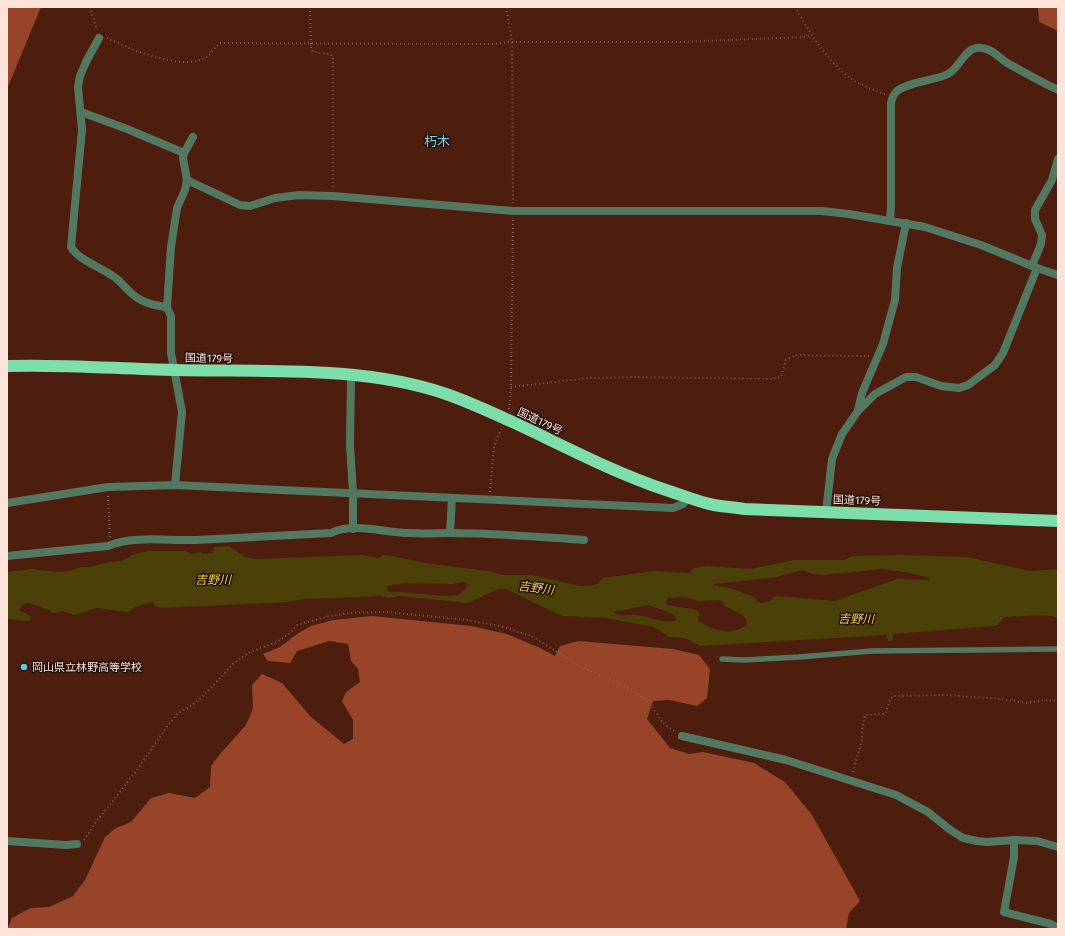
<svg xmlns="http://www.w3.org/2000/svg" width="1065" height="936" viewBox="0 0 1065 936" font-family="'Fira Sans','Noto Sans JP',sans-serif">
<rect width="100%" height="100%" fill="#4d1d0d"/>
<!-- forest -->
<g fill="#984428">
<path d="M7 7H41L7 89Z"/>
<path d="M1038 7H1058V31L1039 22Z"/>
<path d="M372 616 471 626 507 634 540 648 555 656 560 646 579 641 673 649 699 655 710 669 707 698 697 706 669 700 653 701 647 719 670 748 689 754 703 752 754 763 785 782 812 815 860 901 849 913 846 929H7L12 918 30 908 49 907 73 896 85 880 105 837 116 828 131 822 151 798 169 793 195 798 210 787 211 766 220 754 246 725 253 708 252 685 262 674 282 683 311 717 344 744 353 739V720L342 701 346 692 360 682 358 669 351 661 348 644 329 641 297 651 290 663 268 661 263 654 280 647 297 634 311 626 333 620Z"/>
</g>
<!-- water -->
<path fill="#4a4008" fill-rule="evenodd" d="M229 546 245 557 257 559 362 555 378 558 383 555 392 556 425 563 488 571 503 575H533L579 586H591L599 583 602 578 654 571 689 573 693 568 708 566 750 569 794 560H844L853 556 902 555 967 557 1031 571 1058 569V618C1050 613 1015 617 1004 617L998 625 994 626 893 634V640L888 641 887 635 700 646 685 638 669 637 654 627 606 618 562 616 506 589H498L468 603 400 596 389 598 381 596 303 599 289 602 161 608 156 606 152 602 136 607 127 612 97 608 75 615 63 611 53 613C49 608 47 610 42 608 33 604 25 599 19 610L30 616 31 619 29 621C21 621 15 619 7 619V572L31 569 59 572 70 571 81 567H91L104 563 122 561 132 555 147 551H186L191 554 201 552 202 554 213 553 214 547ZM883 569 910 573 930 578 929 580 897 579 835 601 777 596 774 597 771 601C754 606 760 599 749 595 740 591 724 585 715 586L713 584 772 578 803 570 812 574 824 575ZM463 582 466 583 467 587C465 589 463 592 460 594 452 600 404 590 389 592L386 589 388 586 403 583 453 584ZM685 597 698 601 721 600C723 603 724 606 727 607 735 612 748 614 747 625 731 636 716 631 700 622L698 619 699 614 698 611 693 609 668 605 666 603 668 598ZM649 605 673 614 677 619C668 626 648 616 637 615 629 614 620 618 613 612Z"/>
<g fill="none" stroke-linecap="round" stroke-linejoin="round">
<!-- path -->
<g stroke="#875f51" stroke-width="2" stroke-dasharray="1 3" stroke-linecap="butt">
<path d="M90 7 97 30"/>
<path d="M310 7 311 50 314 52 330 54 333 58V188"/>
<path d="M506 7 512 42 513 203"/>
<path d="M795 7C809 32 829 64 853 80 863 86 874 90 885 94"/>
<path d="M107 38C130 49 180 71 205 58 211 55 214 47 220 43L491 44 512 42H679L805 37 811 35"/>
<path d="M511 387 590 378 634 377 772 379 781 377 786 360 796 355 869 356"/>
<path d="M509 409 511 387 513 220"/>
<path d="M490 492 494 446 502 428"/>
<path d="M108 496 110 537"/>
<path d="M853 772 862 740V731L865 715 885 714 891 698 893 696 946 695 1001 699 1027 703 1044 700 1058 701"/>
<path d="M84 840 96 822 134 774 169 724 178 713 191 706 202 697 234 663 250 652 277 642 290 633 297 625 326 617 349 613 387 612 466 620 500 626 531 636 585 669 615 681 634 691 649 702 663 723 674 731"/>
</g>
<!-- lane -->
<path stroke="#537862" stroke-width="5.5" d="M722 659 744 660 799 657 872 651 1058 649"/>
<!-- street -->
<g stroke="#537862" stroke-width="8">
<path d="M99 38 86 62 80 76 78 87 82 130 71 247C79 261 104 268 117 279 125 286 132 297 143 301 150 305 159 305 167 308L171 316V353L182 412 175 485"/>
<path d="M81 112 127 129 184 153"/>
<path d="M187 180 240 205 250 206 275 198 299 195 333 196 513 211H822L849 214 925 227 981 245 1037 268 1058 275"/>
<path d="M890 221 891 206V103C892 99 893 95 896 92 907 82 934 81 948 74 963 66 965 40 989 50 996 53 1002 60 1009 64 1025 73 1041 82 1058 90"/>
<path d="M1032 266 1041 244 1042 235 1035 219V210L1052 180 1058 159"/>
<path d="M167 308 171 247 177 208 185 190 187 180 183 158 184 153 193 137"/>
<path d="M351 375 350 446 353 493V529"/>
<path d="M858 410 862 393 883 344 895 300 897 268 906 223"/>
<path d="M7 503 108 487 175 485 673 508 683 504 688 498"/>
<path d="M826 512 832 459 842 434 858 411 875 394 906 377H916L941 386 959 388 968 385 995 365 1003 353 1037 268"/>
<path d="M450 533 452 498"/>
<path d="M7 556 108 546C133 535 168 541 196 540 241 538 286 535 331 533 354 522 386 533 410 533 423 534 436 533 450 533 494 533 539 537 584 540"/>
<path d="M682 736 786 760 896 795 928 812 949 829 963 838 977 841 987 842 1014 840 1037 841 1058 847"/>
<path d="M1014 840V857L1004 912 1051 924 1058 928"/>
<path d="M7 841 66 845 77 844"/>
</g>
<!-- highway -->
<path stroke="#7cdea9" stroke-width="12" d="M7 366C63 364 119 369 175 370 263 372 365 365 449 395 523 422 591 465 666 490 682 495 698 502 714 505 724 507 734 507 744 509L1058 521"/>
</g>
<!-- markers -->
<circle fill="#5ac8e6" stroke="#251009" stroke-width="1.5" cx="24" cy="667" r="4"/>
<g text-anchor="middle" stroke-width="3" stroke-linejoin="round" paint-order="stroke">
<!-- street labels -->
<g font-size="11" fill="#fde3da" stroke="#251009">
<text transform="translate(209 358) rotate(1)" y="4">国道179号</text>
<text transform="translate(540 421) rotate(25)" y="4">国道179号</text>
<text transform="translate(857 500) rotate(2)" y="4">国道179号</text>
</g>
<!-- poi labels -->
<g font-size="11" fill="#fde3da" stroke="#251009" text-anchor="start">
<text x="32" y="671">岡山県立林野高等学校</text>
</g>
<!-- water labels -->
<g font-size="12" font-style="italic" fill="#ebd350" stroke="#251009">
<text x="213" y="584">吉野川</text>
<text transform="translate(536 588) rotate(7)" y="4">吉野川</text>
<text transform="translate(856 619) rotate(1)" y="4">吉野川</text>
</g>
<!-- quarter labels -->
<g font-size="13" fill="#73d5f1" stroke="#251009">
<text x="437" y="146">朽木</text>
</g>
</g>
<!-- border -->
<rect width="1065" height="936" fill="none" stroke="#fde3da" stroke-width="16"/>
</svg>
